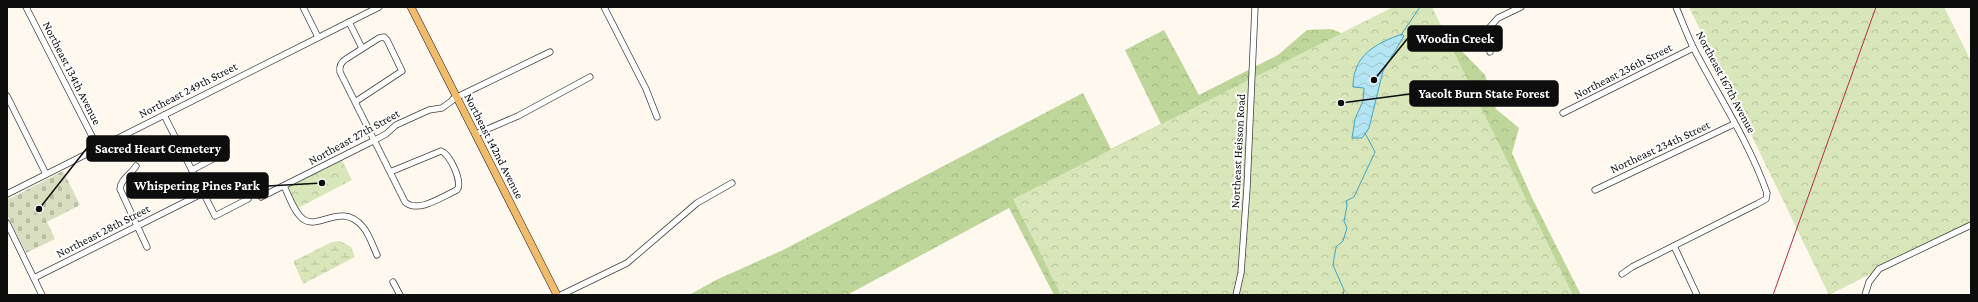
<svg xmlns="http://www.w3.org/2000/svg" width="1978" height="302" viewBox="0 0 1978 302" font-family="'Crimson Pro',serif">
<defs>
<pattern id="forest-crowns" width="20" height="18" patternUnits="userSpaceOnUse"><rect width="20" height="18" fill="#bed69a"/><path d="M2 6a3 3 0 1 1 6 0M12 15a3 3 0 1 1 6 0" fill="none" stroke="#a2b684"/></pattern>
<pattern id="wetland-marsh" width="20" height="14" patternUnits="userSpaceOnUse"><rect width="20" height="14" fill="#d8e6b9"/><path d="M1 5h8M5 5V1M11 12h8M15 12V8" fill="none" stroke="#b8c49e"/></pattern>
<pattern id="cemetery-stones" width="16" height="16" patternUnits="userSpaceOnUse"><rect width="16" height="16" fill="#d9dec0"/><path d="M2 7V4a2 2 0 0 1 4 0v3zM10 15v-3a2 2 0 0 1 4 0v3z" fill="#b9bda4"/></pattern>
<pattern id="park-crowns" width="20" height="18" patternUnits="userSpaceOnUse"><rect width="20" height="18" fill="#d8e6b9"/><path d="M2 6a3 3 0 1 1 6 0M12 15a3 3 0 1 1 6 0" fill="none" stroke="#b8c49e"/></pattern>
<pattern id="water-waves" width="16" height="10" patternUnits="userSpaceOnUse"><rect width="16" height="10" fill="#b5e5f2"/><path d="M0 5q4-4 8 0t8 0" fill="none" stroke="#9ac3ce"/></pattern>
</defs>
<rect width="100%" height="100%" fill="#fef8ee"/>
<!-- forest -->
<path fill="url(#forest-crowns)" d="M1423 11 1485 75 1496 109 1519 128 1512 153 1533 200 1581 295H1054L1009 208 847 295H689L716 280 783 250 1083 93 1111 149 1161 124 1125 50 1164 30 1199 95 1278 55 1307 30 1331 29 1346 35Z"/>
<!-- wetland -->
<path fill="url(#wetland-marsh)" d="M340 241 351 247 355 257 303 284 294 263V261L332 242Z"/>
<!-- cemetery -->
<path fill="url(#cemetery-stones)" d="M63 171 80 205 47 222 55 239 26 253 7 214V200Z"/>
<!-- park -->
<g fill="url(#park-crowns)">
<path d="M1393 7H1432L1573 295H1061L1013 199Z"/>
<path d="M1689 7H1944L1971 61V223L1829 295Z"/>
<path d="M342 160 352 180 298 208 289 190 290 186Z"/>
</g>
<!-- water -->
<path fill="url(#water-waves)" stroke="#41a5c5" d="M1402 34 1404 36 1383 71 1369 128 1362 138H1352L1355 119 1363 101 1364 88 1353 87C1353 55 1375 44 1402 34Z"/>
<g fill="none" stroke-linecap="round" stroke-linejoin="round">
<!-- stream -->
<g stroke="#41a5c5" stroke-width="1">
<path d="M1401 35 1420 7"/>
<path d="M1343 295 1344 290 1333 265 1336 247 1343 241 1347 228 1344 221 1347 206 1346 201 1354 197 1375 152 1365 133"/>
</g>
<defs>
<g id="minor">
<path d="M26 7 98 148"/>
<path d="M303 7 318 37"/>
<path d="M604 7 646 89 657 117"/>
<path d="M349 22 362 48"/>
<path d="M1490 52 1489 28 1498 18 1521 7"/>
<path d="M7 96 46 174"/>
<path d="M453 99 550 52"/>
<path d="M355 102 402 71 387 40 384 37 379 38 346 59C341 62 339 66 340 72L405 202C418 214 443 196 457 190 463 182 450 154 441 151L390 172"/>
<path d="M1563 113 1693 48"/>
<path d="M164 115 215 216 248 199"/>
<path d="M476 134 518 116 590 77"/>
<path d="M136 166C131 174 120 180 120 189L147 247"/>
<path d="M192 170 226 152"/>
<path d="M284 186C289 196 294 212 303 219 319 231 341 201 363 227 369 234 373 246 377 255"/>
<path d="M1595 190 1734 124"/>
<path d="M7 194 379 7"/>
<path d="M261 197 375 140 386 134 396 125 429 110 442 108 457 97"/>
<path d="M7 223 42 295"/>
<path d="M1674 246 1697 295"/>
<path d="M1622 274 1632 267 1757 204 1766 199 1767 193C1749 142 1719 97 1694 49 1687 35 1682 21 1676 7"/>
<path d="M34 278 203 193"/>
<path d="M393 282 400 295"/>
<path d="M561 295 627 263 697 203 732 183"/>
<path d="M1236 295 1241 273 1247 188 1255 7"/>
<path d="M1865 295 1869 282 1879 269 1971 225"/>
</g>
<path id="major" d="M411 7 557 295"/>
</defs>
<!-- minor casing -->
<use href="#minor" stroke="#404040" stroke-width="7"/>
<!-- major casing -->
<use href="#major" stroke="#1e1e1e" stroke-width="8"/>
<!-- minor -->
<use href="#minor" stroke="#fff" stroke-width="5.5"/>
<!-- major -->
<use href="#major" stroke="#f0bb6b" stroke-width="7"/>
<!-- rail -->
<path stroke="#b42d49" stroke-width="1" d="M1773 295 1876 7"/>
</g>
<g text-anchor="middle" stroke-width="4" stroke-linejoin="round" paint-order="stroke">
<!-- street labels -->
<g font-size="12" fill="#0d0d0d" stroke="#fff">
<text transform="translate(1623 71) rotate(-27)" y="4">Northeast 236th Street</text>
<text transform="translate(72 73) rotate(63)" y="4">Northeast 134th Avenue</text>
<text transform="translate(1726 82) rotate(62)" y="4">Northeast 167th Avenue</text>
<text transform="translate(188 90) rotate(-27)" y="4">Northeast 249th Street</text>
<text transform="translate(354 137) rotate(-29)" y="4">Northeast 27th Street</text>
<text transform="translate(494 146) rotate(63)" y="4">Northeast 142nd Avenue</text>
<text transform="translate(1660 147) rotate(-25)" y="4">Northeast 234th Street</text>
<text transform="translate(1238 151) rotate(-87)" y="4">Northeast Heisson Road</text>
<text transform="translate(103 231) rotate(-27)" y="4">Northeast 28th Street</text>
</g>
</g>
<!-- callouts -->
<path fill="none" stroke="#0d0d0d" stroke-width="1.5" d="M1374 80L1408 38M1341 103L1410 94M39 209L87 148M322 183L268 186"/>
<g fill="#0d0d0d" stroke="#fff" stroke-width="1.5">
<circle cx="1374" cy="80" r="4"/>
<circle cx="1341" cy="103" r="4"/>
<circle cx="39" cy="209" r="4"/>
<circle cx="322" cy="183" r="4"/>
</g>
<g fill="#0d0d0d" stroke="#0d0d0d" stroke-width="1.5">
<rect x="1408" y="26" width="94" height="25" rx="4"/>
<rect x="1410" y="81" width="148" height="25" rx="4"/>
<rect x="87" y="136" width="142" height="25" rx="4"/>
<rect x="127" y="173" width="141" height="25" rx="4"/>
</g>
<g font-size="13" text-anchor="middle" font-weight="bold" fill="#fff">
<text x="1455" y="43">Woodin Creek</text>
<text x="1484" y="98">Yacolt Burn State Forest</text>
<text x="158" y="153">Sacred Heart Cemetery</text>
<text x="197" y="190">Whispering Pines Park</text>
</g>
<!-- border -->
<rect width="1978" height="302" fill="none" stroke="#0d0d0d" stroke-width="16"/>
</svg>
